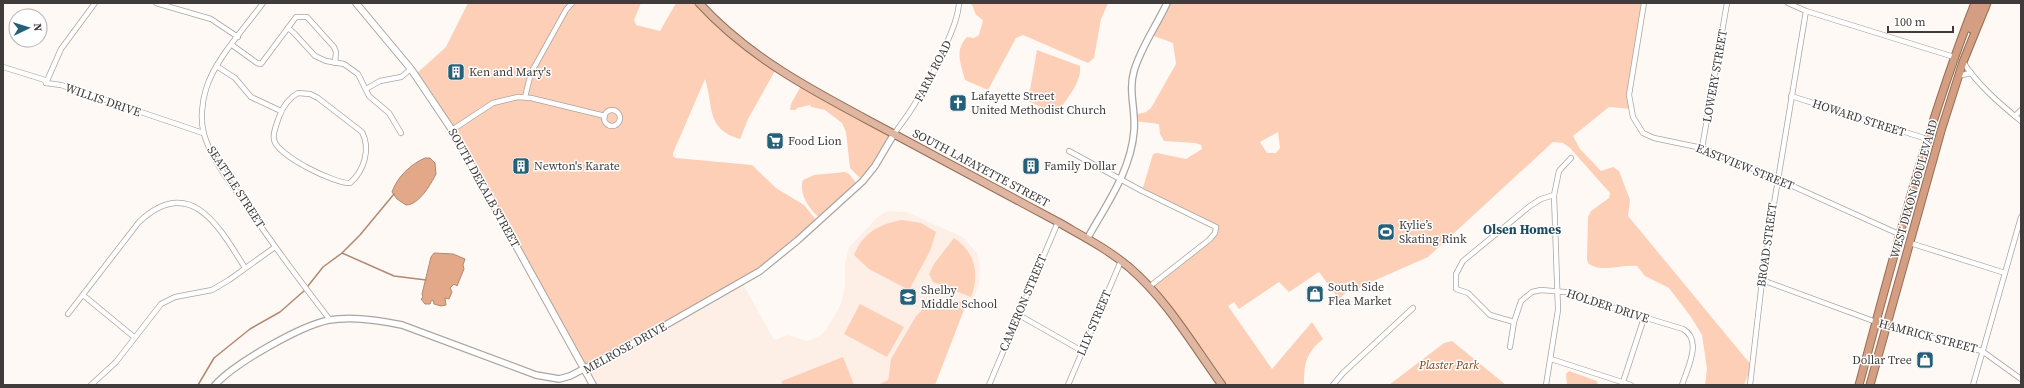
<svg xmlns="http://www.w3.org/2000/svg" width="2024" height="388" viewBox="0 0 2024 388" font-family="'Source Serif 4',serif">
<rect width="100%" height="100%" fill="#fff9f6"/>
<!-- built -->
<path fill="#fdeee6" d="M886 211 906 212 963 237 977 253 980 267 979 284 972 301 969 303 947 300 926 306 916 316 889 367 888 380 883 383 878 385H593L584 370 742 282 774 340 788 335 807 341 818 337 826 330 841 304 845 285V263L849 247 876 219Z"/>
<!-- green -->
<g fill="#fdcfb6" fill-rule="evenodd">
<path d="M468 3H641L634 20 636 25 660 31 676 3H699L776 69 748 119 740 139C705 129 714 106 705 79L673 153V156L676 158 752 165 776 188 804 205 817 221 760 271 584 370 472 165 415 75 446 47Z"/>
<path d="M969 3H1108L1101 19 1094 58 1088 63 1023 35 1016 38 988 90 965 80C961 65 954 50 967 37L974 38 979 35 983 20 976 15 972 5Z"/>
<path d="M1167 3H1644L1629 95 1631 109 1609 107 1573 136 1580 149 1601 171 1613 167 1619 171 1627 192 1630 200 1628 216 1752 366 1744 385H1705L1707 369 1702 335 1691 317 1669 288 1645 276 1637 266C1621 264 1603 273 1589 264L1587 260 1588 217 1591 211 1609 198 1610 193 1570 148 1563 143 1553 142 1428 257 1362 286 1353 293 1350 289 1339 299 1319 272 1289 292 1279 282 1239 309 1234 302 1228 306 1272 369 1312 322 1323 339C1306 353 1304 363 1304 385H1222L1149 287 1209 240 1216 229 1142 191 1153 154 1157 153 1186 159 1202 149 1201 145 1195 143 1164 141 1160 134 1159 124 1134 121V115L1146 112 1151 108 1176 64 1173 43 1151 35ZM1278 132 1280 148 1276 153H1267L1260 142Z"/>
<path d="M1037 50 1080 66C1082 83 1065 101 1056 114L1028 101Z"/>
<path d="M802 84 894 134 863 181 850 168 846 132 842 123 825 110 811 107 810 105 797 108 796 110H790L791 104Z"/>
<path d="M845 172 849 174 858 185 821 219C810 211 798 193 803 180L814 175Z"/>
<path d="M902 220 921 223 936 232 930 251 909 290 869 269 854 255C863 233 879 224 902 220Z"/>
<path d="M954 238C975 252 980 274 971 297L933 282 929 274 934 264Z"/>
<path d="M947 300 967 302 935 385H878L888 380 891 359 916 316 926 306Z"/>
<path d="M860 304 904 327 887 357 844 334Z"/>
<path d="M1452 341 1506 385H1389L1444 343Z"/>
<path d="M843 357 854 385H782V381Z"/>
<path d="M1569 371 1597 381 1598 385H1567L1566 374Z"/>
</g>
<!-- water -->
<g fill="#e3a887" stroke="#b28870">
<path d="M425 158H430L435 163 436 174C431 184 419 205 406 205L397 199 392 192C397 177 411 164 425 158Z"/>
<path d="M434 253 453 254 465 259 463 265 464 269 457 286 454 284 450 288 452 292 449 299 445 298 446 305 441 306 434 304 433 300 431 301 430 304H425L421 299 423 297 422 294 431 257Z"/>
</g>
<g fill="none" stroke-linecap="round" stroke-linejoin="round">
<!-- stream -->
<g stroke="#b28870" stroke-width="1.5">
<path d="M342 253 394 276 426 280"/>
<path d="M308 286 323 267 342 253 360 235 394 194"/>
<path d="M198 385 214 358 250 329 280 312 305 290"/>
</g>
<defs>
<g id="minor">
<path d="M156 3 211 19 238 37"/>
<path d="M263 3C245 28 215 59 206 89 202 102 200 120 204 134 211 159 229 181 244 202 271 242 300 281 330 320"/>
<path d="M1644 3 1629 95 1633 117 1643 133 1654 138 1702 148 1777 179 1901 235"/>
<path d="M1788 3 1806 11 1954 57"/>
<path d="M288 28 294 33 315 56 326 61 344 64 358 74 369 96 389 113 401 133"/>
<path d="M232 45 257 63 261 64 296 17H307L334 47 336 52 335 63"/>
<path d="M1963 62C1978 85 2000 104 2021 121"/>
<path d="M3 67 45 80 46 83 61 85 203 133"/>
<path d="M218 67 235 78 251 97 281 111"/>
<path d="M1958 76 1971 73"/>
<path d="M46 83 61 49 95 3"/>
<path d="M366 89 380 81 401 77 411 69"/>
<path d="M298 93 310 94 318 98 362 132C371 149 364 171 350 183 335 184 278 156 274 140 272 133 277 124 279 117 283 106 289 98 298 93Z"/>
<path d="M1791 96 1927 139"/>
<path d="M525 97 531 73 566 10 572 3"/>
<circle cx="612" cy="118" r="8"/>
<path d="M2015 116 2021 110"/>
<path d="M452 130 493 103 518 97 531 98 605 116"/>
<path d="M894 134C916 105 931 80 945 47 951 33 958 18 959 3"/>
<path d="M1702 148 1727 3"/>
<path d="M1069 151 1142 191 1216 227 1215 233 1209 240 1149 287"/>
<path d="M1910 243 2005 273"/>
<path d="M1762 280 1887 326 1982 351 2021 379"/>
<path d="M83 295 134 337"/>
<path d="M68 314 139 222C190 174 219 226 245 268"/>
<path d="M1019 315 1082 351"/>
<path d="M1514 322 1490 315 1468 293 1456 289V274L1463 261 1530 206 1541 199 1554 195"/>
<path d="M1510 347 1514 322 1521 301 1532 292 1541 290 1576 293 1587 300 1683 329C1703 340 1687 369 1682 385"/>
<path d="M1551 359 1631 385"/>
<path d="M91 385 116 362 161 304 175 297 212 290 229 280 275 247"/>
<path d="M989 385 1058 222"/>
<path d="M1068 385 1121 261"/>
<path d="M1333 385 1343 373 1413 308"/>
<path d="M1546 385 1558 310 1554 195 1559 171 1571 158"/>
<path d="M1622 385 1644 318"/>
<path d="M1750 385 1764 264 1806 11"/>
<path d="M1973 385 2021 217"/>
</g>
<g id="tertiary">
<path d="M1087 239C1106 205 1131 171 1134 131 1136 111 1128 91 1134 71 1141 47 1157 25 1167 3"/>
<path d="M215 385C235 363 300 326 329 320 352 316 379 320 402 325L536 375 559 379 570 376 643 338 760 271 798 240 863 181 875 166 894 134"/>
</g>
<path id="secondary" d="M356 3 411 69 452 130 593 385"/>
<path id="primary" d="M699 3C753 62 823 96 892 133 947 162 1002 192 1058 222 1082 236 1108 249 1130 268 1167 300 1193 345 1222 385"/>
<g id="trunk">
<path d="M1971 29 1981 3"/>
<path d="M1859 385C1894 256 1926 127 1975 3"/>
<path d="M1870 385 1941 131 1963 62 1987 3"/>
</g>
</defs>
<!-- minor casing -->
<use href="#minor" stroke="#aba5a1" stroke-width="6"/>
<!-- tertiary casing -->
<use href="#tertiary" stroke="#aba5a1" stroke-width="8"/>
<!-- secondary casing -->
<use href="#secondary" stroke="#aba5a1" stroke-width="8"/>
<!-- primary casing -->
<use href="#primary" stroke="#986c54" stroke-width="9"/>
<!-- trunk casing -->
<use href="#trunk" stroke="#986c54" stroke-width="9"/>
<!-- minor -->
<use href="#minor" stroke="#fff" stroke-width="4.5"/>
<!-- tertiary -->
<use href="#tertiary" stroke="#fff" stroke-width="5.5"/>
<!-- secondary -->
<use href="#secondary" stroke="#fff" stroke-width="6"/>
<!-- primary -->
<use href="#primary" stroke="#deb6a1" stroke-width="7"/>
<!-- trunk -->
<use href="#trunk" stroke="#d39e82" stroke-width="7"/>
</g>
<!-- icons -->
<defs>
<symbol id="building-square" viewBox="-11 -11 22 22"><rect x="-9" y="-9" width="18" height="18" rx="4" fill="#255f78" stroke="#fff"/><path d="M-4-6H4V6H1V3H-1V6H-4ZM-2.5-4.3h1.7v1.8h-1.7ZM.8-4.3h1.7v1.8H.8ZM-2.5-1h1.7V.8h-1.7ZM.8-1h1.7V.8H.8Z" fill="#fff"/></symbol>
<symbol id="church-square" viewBox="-11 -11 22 22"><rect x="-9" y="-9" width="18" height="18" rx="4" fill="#255f78" stroke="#fff"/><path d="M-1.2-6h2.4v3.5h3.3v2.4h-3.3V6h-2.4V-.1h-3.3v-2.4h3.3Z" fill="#fff"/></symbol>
<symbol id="supermarket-square" viewBox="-11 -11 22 22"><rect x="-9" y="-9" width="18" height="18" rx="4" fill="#255f78" stroke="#fff"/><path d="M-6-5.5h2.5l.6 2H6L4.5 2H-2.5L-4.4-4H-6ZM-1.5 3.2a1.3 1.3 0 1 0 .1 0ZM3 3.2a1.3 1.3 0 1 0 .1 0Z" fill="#fff"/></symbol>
<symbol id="stadium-square" viewBox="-11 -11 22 22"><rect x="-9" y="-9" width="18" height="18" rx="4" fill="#255f78" stroke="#fff"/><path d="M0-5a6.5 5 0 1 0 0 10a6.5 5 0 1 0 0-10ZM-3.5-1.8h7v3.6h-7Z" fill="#fff"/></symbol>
<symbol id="shop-square" viewBox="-11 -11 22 22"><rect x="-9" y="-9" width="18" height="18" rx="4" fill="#255f78" stroke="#fff"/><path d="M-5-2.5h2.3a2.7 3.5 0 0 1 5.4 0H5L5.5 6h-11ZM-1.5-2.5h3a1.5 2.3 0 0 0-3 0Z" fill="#fff"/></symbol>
<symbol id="school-square" viewBox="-11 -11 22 22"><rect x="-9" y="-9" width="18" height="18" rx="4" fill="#255f78" stroke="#fff"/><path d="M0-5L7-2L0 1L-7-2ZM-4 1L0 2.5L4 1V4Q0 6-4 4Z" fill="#fff"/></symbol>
</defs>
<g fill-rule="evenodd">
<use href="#building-square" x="446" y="62" width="20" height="20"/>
<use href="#church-square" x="948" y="93" width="20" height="20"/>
<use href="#supermarket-square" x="765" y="131" width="20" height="20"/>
<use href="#building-square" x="511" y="156" width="20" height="20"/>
<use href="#building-square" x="1021" y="156" width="20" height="20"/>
<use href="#stadium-square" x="1376" y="222" width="20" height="20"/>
<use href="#shop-square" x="1305" y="284" width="20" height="20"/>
<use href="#school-square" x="898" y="287" width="20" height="20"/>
<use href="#shop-square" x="1915" y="350" width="20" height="20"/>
</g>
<g text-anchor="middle" stroke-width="3" stroke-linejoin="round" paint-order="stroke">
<!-- street labels -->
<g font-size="12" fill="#3f3c3b" stroke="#fff">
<text transform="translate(933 71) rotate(-63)" y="4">FARM ROAD</text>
<text transform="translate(1715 76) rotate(-80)" y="4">LOWERY STREET</text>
<text transform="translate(103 100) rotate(19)" y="4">WILLIS DRIVE</text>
<text transform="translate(1859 118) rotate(18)" y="4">HOWARD STREET</text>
<text transform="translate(1745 167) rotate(22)" y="4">EASTVIEW STREET</text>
<text transform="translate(981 168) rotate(28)" y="4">SOUTH LAFAYETTE STREET</text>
<text transform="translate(236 187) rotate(57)" y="4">SEATTLE STREET</text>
<text transform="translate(484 188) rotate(61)" y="4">SOUTH DEKALB STREET</text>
<text transform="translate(1914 189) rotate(-74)" y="4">WEST DIXON BOULEVARD</text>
<text transform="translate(1767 245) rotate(-82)" y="4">BROAD STREET</text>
<text transform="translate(1023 303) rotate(-67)" y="4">CAMERON STREET</text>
<text transform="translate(1608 306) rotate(18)" y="4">HOLDER DRIVE</text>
<text transform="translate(1094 323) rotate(-67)" y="4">LILY STREET</text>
<text transform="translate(1928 336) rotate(15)" y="4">HAMRICK STREET</text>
<text transform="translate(625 348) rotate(-29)" y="4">MELROSE DRIVE</text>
</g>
<!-- poi labels -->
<g font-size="12" fill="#3f3c3b" stroke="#fff" text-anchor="start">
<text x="469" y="76">Ken and Mary's</text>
<text x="971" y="100">Lafayette Street<tspan x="971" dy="14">United Methodist Church</tspan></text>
<text x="788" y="145">Food Lion</text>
<text x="534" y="170">Newton's Karate</text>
<text x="1044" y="170">Family Dollar</text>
<text x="1399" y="229">Kylie’s<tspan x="1399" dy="14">Skating Rink</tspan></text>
<text x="1328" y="291">South Side<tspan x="1328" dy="14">Flea Market</tspan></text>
<text x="921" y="294">Shelby<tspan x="921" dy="14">Middle School</tspan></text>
<text x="1912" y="364" text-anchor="end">Dollar Tree</text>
</g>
<!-- park labels -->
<g font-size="12" font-style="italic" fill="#833c07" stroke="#fff">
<text x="1449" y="369">Plaster Park</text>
</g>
<!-- neighbourhood labels -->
<g font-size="13" font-weight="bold" fill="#1b495d" stroke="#fff">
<text x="1522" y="234">Olsen Homes</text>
</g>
</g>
<!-- border -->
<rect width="2024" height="388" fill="none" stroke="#3f3c3b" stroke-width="8"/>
<!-- north arrow -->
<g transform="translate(28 28) rotate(86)"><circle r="19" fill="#ffffff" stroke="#b2b1b1"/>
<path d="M0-3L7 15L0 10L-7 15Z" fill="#255f78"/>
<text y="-6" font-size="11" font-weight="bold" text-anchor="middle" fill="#3f3c3b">N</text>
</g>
<!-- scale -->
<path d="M1888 26v6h65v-6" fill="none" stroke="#3f3c3b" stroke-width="2"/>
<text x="1894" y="26" font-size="12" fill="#3f3c3b" stroke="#ffffff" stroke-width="3" paint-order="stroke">100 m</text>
</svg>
